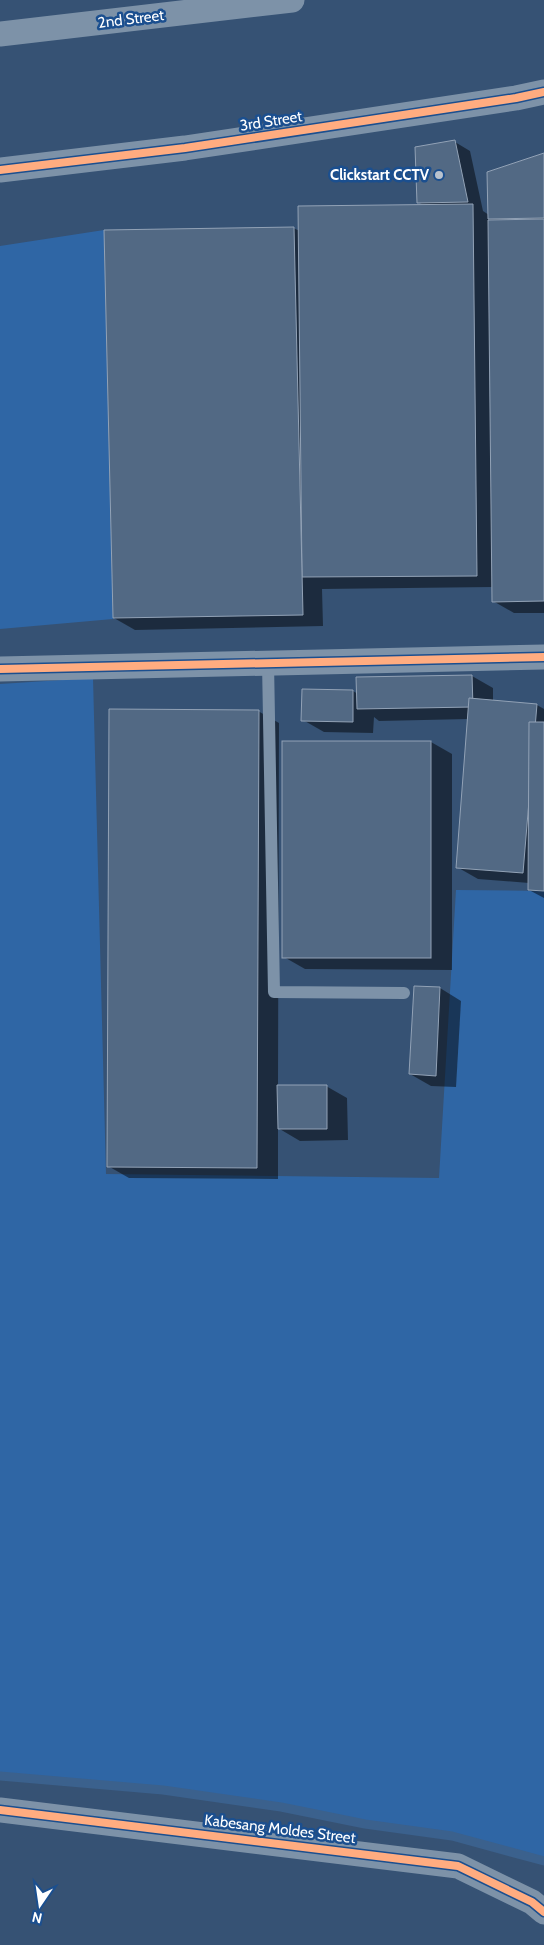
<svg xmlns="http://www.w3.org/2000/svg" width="544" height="1945" viewBox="0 0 544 1945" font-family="Cabin,sans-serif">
<rect width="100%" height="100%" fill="#365274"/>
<!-- green -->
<g fill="#2f66a5">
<path d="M104 230 113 619 0 629V246Z"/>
<path d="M93 678 106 1174 439 1178 456 890 544 891V1861L452 1836 281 1807 163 1790 0 1776V684Z"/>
</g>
<!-- shadow -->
<g fill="#0007">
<path d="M455 142 470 151 483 211 489 215 544 154V613H514L493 601V587L322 589 323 626 135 630 114 618 293 228 300 231 425 206 418 202Z"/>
<path d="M472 676 493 688V701L537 705 544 709V898L529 890V883L478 879 457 867 469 719 379 721 374 717 373 733 324 732 303 720 353 691 358 694Z"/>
<path d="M258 711 279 723 278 1086H326L347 1098 348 1140 300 1141 278 1128V1179L129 1178 108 1166Z"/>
<path d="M283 742H431L452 754V970L305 969 284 957Z"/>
<path d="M440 988 461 1001 456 1087 431 1086 410 1074Z"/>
</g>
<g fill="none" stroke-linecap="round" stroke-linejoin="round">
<!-- stream -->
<path stroke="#3b618d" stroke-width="9" d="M0 1776 163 1790 281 1807 365 1824 452 1836 544 1861"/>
</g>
<!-- building -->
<g fill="#526984" stroke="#92a2b6">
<path d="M455 140 468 202 417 203 415 147Z"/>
<path d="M544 153V218L488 219 487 172Z"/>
<path d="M473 204 477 576 302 577 298 206Z"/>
<path d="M544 219V601L492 602 488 220Z"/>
<path d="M294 227 303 615 113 618 104 230Z"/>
<path d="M472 675 473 707 357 709 356 677Z"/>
<path d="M302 689 353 690V722L301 721Z"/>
<path d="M469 698 537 704 523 873 456 868Z"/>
<path d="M109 709 259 710 257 1168 107 1167Z"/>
<path d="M529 722H544V891L528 890Z"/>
<rect x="282" y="741" width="149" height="217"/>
<path d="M414 986 440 987 436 1076 409 1074Z"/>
<path d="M277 1085H327V1129H278Z"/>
</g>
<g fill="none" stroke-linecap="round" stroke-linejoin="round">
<!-- lane -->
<path stroke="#7d92a8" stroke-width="12" d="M268 663 274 992 404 993"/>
<!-- street -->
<g stroke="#7d92a8" stroke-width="25">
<path d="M0 34 292 0"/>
<path d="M0 170 185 148 516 98 544 92"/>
<path d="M0 669 544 657"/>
<path d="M0 1810 458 1866 532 1902 544 1912"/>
</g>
<defs>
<g id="cycleway">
<path d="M0 170 185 148 516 98 544 92"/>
<path d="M0 669 544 657"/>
<path d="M0 1810 458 1866 532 1902 544 1912"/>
</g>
</defs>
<!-- cycleway casing -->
<use href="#cycleway" stroke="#1b4f8f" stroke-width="11"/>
<!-- cycleway -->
<use href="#cycleway" stroke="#ffac80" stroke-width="8"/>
</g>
<!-- markers -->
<circle fill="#b9c2ce" stroke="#1b4f8f" stroke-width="2" cx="439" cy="175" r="5"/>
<g text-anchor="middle" stroke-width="5" stroke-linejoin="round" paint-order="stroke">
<!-- street labels -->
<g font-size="15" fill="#fff" stroke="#1b4f8f">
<text transform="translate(131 19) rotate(-7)" y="5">2nd Street</text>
<text transform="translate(271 121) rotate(-9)" y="5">3rd Street</text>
<text transform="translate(280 1829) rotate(7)" y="5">Kabesang Moldes Street</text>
</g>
<!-- poi labels -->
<g font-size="15" font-weight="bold" fill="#fff" stroke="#1b4f8f" text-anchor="end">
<text x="429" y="180">Clickstart CCTV</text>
</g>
</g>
<!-- north arrow -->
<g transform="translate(40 1905) rotate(193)" stroke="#1b4f8f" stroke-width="4" paint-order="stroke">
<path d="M0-4L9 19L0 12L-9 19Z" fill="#ffffff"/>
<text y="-8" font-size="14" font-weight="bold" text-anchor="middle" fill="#ffffff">N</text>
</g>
</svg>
